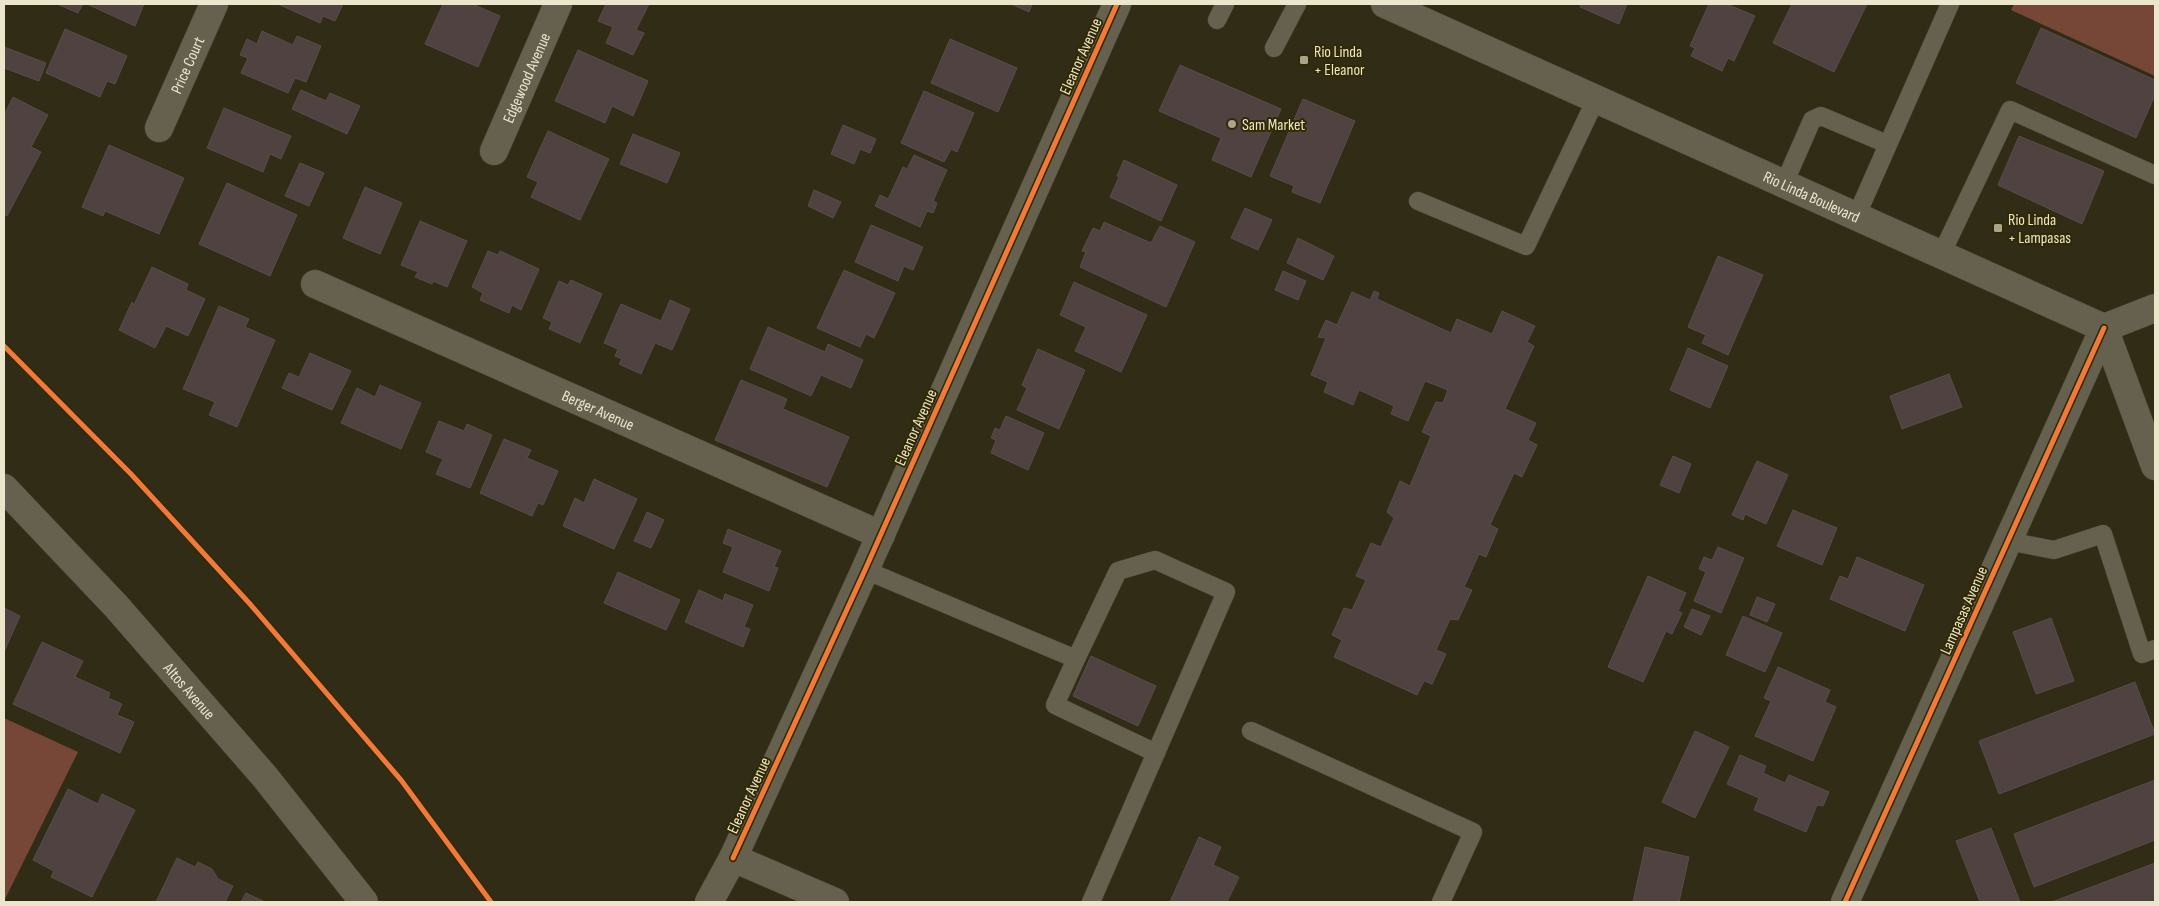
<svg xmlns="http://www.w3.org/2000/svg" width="2159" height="906" viewBox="0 0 2159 906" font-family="'Sofia Sans Condensed',sans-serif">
<rect width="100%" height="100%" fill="#302c16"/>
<!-- green -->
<g fill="#764737">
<path d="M2014 4H2155V76L2011 10Z"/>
<path d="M4 718 78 752 4 901Z"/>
</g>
<!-- building -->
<g fill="#4f4240" stroke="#584e4a">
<path d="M57 4H83L78 13Z"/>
<path d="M87 4H144L135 26Z"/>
<path d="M278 4H343L335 21 323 16 320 23Z"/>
<path d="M443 4H472L500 16 478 67 425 44Z"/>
<path d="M606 4H649L636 30 644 33 633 55 606 43 613 27 598 21Z"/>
<path d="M1011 4H1032L1029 12Z"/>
<path d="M1581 4H1627L1619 24 1580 7Z"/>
<path d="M1709 4H1727L1755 16 1734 61 1728 58 1722 71 1691 56 1695 48 1690 46Z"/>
<path d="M1792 4H1867L1834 72 1773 43Z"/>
<path d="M2041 28 2155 80V95L2136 138 2016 83Z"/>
<path d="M65 29 127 56 115 84 107 81 100 97 46 73Z"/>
<path d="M262 31 293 45 297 36 321 46 306 82 295 78 288 93 241 73 248 58 240 55 247 39 257 44Z"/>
<path d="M950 39 1017 68 998 112 931 83Z"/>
<path d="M4 47 46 63 39 81 4 68Z"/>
<path d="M578 50 648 81 633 116 612 106 605 123 555 101Z"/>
<path d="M1180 65 1281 109 1251 177 1212 160 1221 138 1159 111Z"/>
<path d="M301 90 326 101 330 93 360 106 347 134 292 109Z"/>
<path d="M924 91 974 113 957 152 951 149 944 162 901 143Z"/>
<path d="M13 97 48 115 31 147 41 152 7 216 4 214V115Z"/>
<path d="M1303 99 1355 121 1320 203 1292 192 1294 186 1270 176Z"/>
<path d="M224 108 291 136 281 159 270 154 263 172 207 148Z"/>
<path d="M843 125 876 139 870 153 860 149 854 164 831 154Z"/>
<path d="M548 131 609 159 580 220 531 197 538 182 527 177Z"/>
<path d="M633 134 680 153 667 183 620 164Z"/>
<path d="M2019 136 2104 171 2082 224 1998 185Z"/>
<path d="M109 145 184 178 159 234 105 211 103 216 82 207Z"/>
<path d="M914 155 947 170 933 201 937 203 933 213 927 211 920 227 875 206 880 195 888 199 903 167 907 169Z"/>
<path d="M1124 160 1177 185 1161 221 1110 197 1119 177 1117 176Z"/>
<path d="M300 163 324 173 309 206 285 196Z"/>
<path d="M227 183 297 215 270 276 199 244Z"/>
<path d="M365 187 402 203 380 254 343 238Z"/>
<path d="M814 190 841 202 833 218 808 206Z"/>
<path d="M1245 208 1272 220 1258 250 1231 238Z"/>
<path d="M420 221 467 241 447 287 433 281 432 284 415 277 418 272 401 265Z"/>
<path d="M1104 222 1151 243 1160 226 1195 242 1166 307 1080 267 1086 252 1082 251 1093 228 1100 231Z"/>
<path d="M871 225 923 247 913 270 904 266 898 281 855 262Z"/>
<path d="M1298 238 1334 256 1323 280 1287 263Z"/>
<path d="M488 251 498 255 500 251 539 269 521 310 512 305 509 313 480 300 483 293 472 287Z"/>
<path d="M1718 256 1763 275 1728 355 1702 343 1706 335 1688 327Z"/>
<path d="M152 267 188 284 186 290 205 299 188 336 166 326 155 348 119 330 132 302 134 305Z"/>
<path d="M844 270 895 293 874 338 866 334 860 347 817 328Z"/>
<path d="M1283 271 1306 281 1298 300 1275 290Z"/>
<path d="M571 280 602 294 580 343 549 329 552 322 543 318 559 281 568 285Z"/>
<path d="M1074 282 1147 315 1121 372 1075 351 1086 327 1060 315Z"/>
<path d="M1374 291 1379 293 1377 299 1451 333 1457 319 1492 334 1502 311 1535 326 1527 342 1534 346 1505 409 1536 423 1528 440 1537 445 1522 477 1514 473 1490 525 1498 529 1486 557 1479 554 1464 587 1472 590 1458 620 1450 619 1436 650 1446 654 1432 684 1424 681 1417 695 1334 657 1342 640 1332 635 1344 608 1352 610 1366 580 1356 576 1371 543 1381 547 1394 518 1387 512 1400 481 1410 486 1431 436 1422 432 1436 402 1443 403 1448 390 1425 381 1408 421 1391 414 1394 406 1359 390 1353 405 1324 392 1328 382 1311 375 1326 338 1318 337 1326 320 1337 325 1352 292 1370 300Z"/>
<path d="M670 300 690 309 672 350 655 343 641 374 619 364 622 359 615 356 618 349 604 343 621 304 661 321Z"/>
<path d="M219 306 249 319 245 327 275 340 237 427 209 415 215 402 183 389Z"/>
<path d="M768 327 825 352 828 344 863 360 851 388 821 375 811 396 750 369Z"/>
<path d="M1688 348 1728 366 1710 408 1670 390Z"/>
<path d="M1038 349 1085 370 1059 429 1017 410 1027 388 1022 385Z"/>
<path d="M310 353 351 371 332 410 282 388 289 373 299 377Z"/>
<path d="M1949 374 1962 407 1902 429 1890 396Z"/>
<path d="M741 380 787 399 783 409 849 437 827 487 715 440Z"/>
<path d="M380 385 421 403 401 449 341 423 357 388 375 397Z"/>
<path d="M1006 416 1044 433 1028 470 991 453 996 440 991 438 995 428 1000 430Z"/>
<path d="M439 421 464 431 467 424 492 435 470 488 436 474 443 459 426 452Z"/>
<path d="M504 439 531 450 527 458 558 471 543 505 538 503 532 516 480 493Z"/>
<path d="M1673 456 1691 464 1679 493 1660 485Z"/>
<path d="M1757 461 1788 475 1766 524 1745 514 1743 520 1732 515Z"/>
<path d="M594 479 637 499 614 549 563 526 575 498 584 503Z"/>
<path d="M1793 510 1837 528 1822 565 1777 546Z"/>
<path d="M647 512 664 520 651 548 634 541Z"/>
<path d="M728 529 781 551 774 567 778 568 769 591 723 572 733 547 723 543Z"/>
<path d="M1718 547 1744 558 1721 613 1694 601 1706 572 1699 569 1704 557 1712 560Z"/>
<path d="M1857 557 1924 585 1905 631 1830 599 1840 576 1848 579Z"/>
<path d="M618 572 680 600 666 630 604 603Z"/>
<path d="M1648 576 1686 593 1678 611 1682 613 1672 634 1666 631 1643 682 1608 667Z"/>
<path d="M699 590 723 601 725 594 753 605 744 627 750 629 743 647 685 622Z"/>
<path d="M1757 597 1775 604 1767 622 1750 615Z"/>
<path d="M4 608 20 616 4 652Z"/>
<path d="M1692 609 1710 616 1701 635 1684 627Z"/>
<path d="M1743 616 1782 633 1765 672 1726 655Z"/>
<path d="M2051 618 2074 681 2036 694 2013 632Z"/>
<path d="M42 642 83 661 75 677 110 693 108 698 122 704 117 715 134 722 120 753 13 704Z"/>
<path d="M1091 656 1156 686 1138 726 1073 696Z"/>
<path d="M1778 667 1830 690 1825 702 1836 707 1813 761 1755 736 1771 701 1764 698Z"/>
<path d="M2135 682 2155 734 1999 794 1979 741Z"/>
<path d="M1695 731 1729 747 1695 818 1662 802Z"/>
<path d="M1740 755 1766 766 1763 773 1785 783 1789 775 1829 792 1823 806 1817 805 1806 832 1754 810 1759 798 1727 784Z"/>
<path d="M2155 780V840L2034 887 2014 834Z"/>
<path d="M68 789 98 804 102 794 135 810 92 897 51 877 54 871 33 860Z"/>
<path d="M1991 828 2020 902H1980L1956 841Z"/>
<path d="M1199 837 1221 847 1213 865 1239 877 1227 902H1170Z"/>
<path d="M1645 847 1689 857 1679 902H1633Z"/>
<path d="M177 858 195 867 198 862 212 869 218 879 233 886 225 902H156Z"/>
<path d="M2155 863V902H2052Z"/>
<path d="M246 893 265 902H241Z"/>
</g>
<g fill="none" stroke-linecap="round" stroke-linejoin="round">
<defs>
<g id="service">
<path d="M1217 20 1225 4"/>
<path d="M1274 48 1297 4"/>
<path d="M1784 184 1812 120 1821 116 1887 144"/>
<path d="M1418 201 1526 246 1596 99"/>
<path d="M1856 217 1950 4"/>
<path d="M1941 255 2010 110 2155 175"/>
<path d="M2008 541 2054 550 2103 534 2142 654 2155 649"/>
<path d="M865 570 1076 659 1118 571 1155 560 1226 592 1091 902"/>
<path d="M1076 659 1055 705 1156 753"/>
<path d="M1251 731 1473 832 1441 902"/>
</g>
<g id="minor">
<path id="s1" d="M159 128 214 4"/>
<path id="s2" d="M494 151 558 4"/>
<path id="s3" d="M315 284 881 535"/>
<path id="s4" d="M4 488 116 606 265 777 364 902"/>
<path d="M733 858 835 902"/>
<path d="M709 902 733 858 865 570 1117 4"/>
<path d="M1845 902 2104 328"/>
</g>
<path id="tertiary" d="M2104 328 2155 466"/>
<g id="secondary">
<path id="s5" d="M1385 4 2104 328 2155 308"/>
</g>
</defs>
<!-- service casing -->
<use href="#service" stroke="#4a4735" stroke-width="19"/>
<!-- minor casing -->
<use href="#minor" stroke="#4a4735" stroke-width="29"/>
<!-- tertiary casing -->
<use href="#tertiary" stroke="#4a4735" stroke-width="29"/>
<!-- secondary casing -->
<use href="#secondary" stroke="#4a4735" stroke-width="29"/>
<!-- service -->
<use href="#service" stroke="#65614e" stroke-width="18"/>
<!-- minor -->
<use href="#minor" stroke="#65614e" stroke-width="28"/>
<!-- tertiary -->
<use href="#tertiary" stroke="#65614e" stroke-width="28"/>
<!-- secondary -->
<use href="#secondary" stroke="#65614e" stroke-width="28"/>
<defs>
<g id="cycleway">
<path d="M4 346 131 474 250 604 401 780 491 902"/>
<path d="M733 858 865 570 1117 4"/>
<path d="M1845 902 2104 328"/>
</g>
</defs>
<!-- cycleway casing -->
<use href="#cycleway" stroke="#312901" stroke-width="8"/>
<!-- cycleway -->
<use href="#cycleway" stroke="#f17a3a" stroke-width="5"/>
</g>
<!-- markers -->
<g fill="#aaa48c" stroke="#312901" stroke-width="2">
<rect x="1299" y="55" width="10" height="10" rx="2.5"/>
<circle cx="1232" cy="124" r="5"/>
<rect x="1993" y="223" width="10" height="10" rx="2.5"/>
</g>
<g text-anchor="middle" stroke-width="4" stroke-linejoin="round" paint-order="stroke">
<!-- poi labels -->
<g font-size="16" fill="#ebe5cb" stroke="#312901" text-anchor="start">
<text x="1314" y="57">Rio Linda<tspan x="1314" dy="18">+ Eleanor</tspan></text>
<text x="1242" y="130">Sam Market</text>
<text x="2008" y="225">Rio Linda<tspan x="2008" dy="18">+ Lampasas</tspan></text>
</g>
<!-- street labels -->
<g font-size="16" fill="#ebe5cb" stroke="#312901">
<text transform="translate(1080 56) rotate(-66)" y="6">Eleanor Avenue</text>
<text dy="6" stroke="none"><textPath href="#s1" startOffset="69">Price Court</textPath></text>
<text dy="6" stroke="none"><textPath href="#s2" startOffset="80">Edgewood Avenue</textPath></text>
<text dy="6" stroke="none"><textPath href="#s5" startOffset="468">Rio Linda Boulevard</textPath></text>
<text dy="6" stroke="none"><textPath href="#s3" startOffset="310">Berger Avenue</textPath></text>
<text transform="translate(915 427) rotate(-66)" y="6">Eleanor Avenue</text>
<text transform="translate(1963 610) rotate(-66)" y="6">Lampasas Avenue</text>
<text dy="6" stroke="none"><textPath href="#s4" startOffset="275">Altos Avenue</textPath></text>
<text transform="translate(748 795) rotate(-65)" y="6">Eleanor Avenue</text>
</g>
</g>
<!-- border -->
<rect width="2159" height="906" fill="none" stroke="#ebe5cb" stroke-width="10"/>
</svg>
